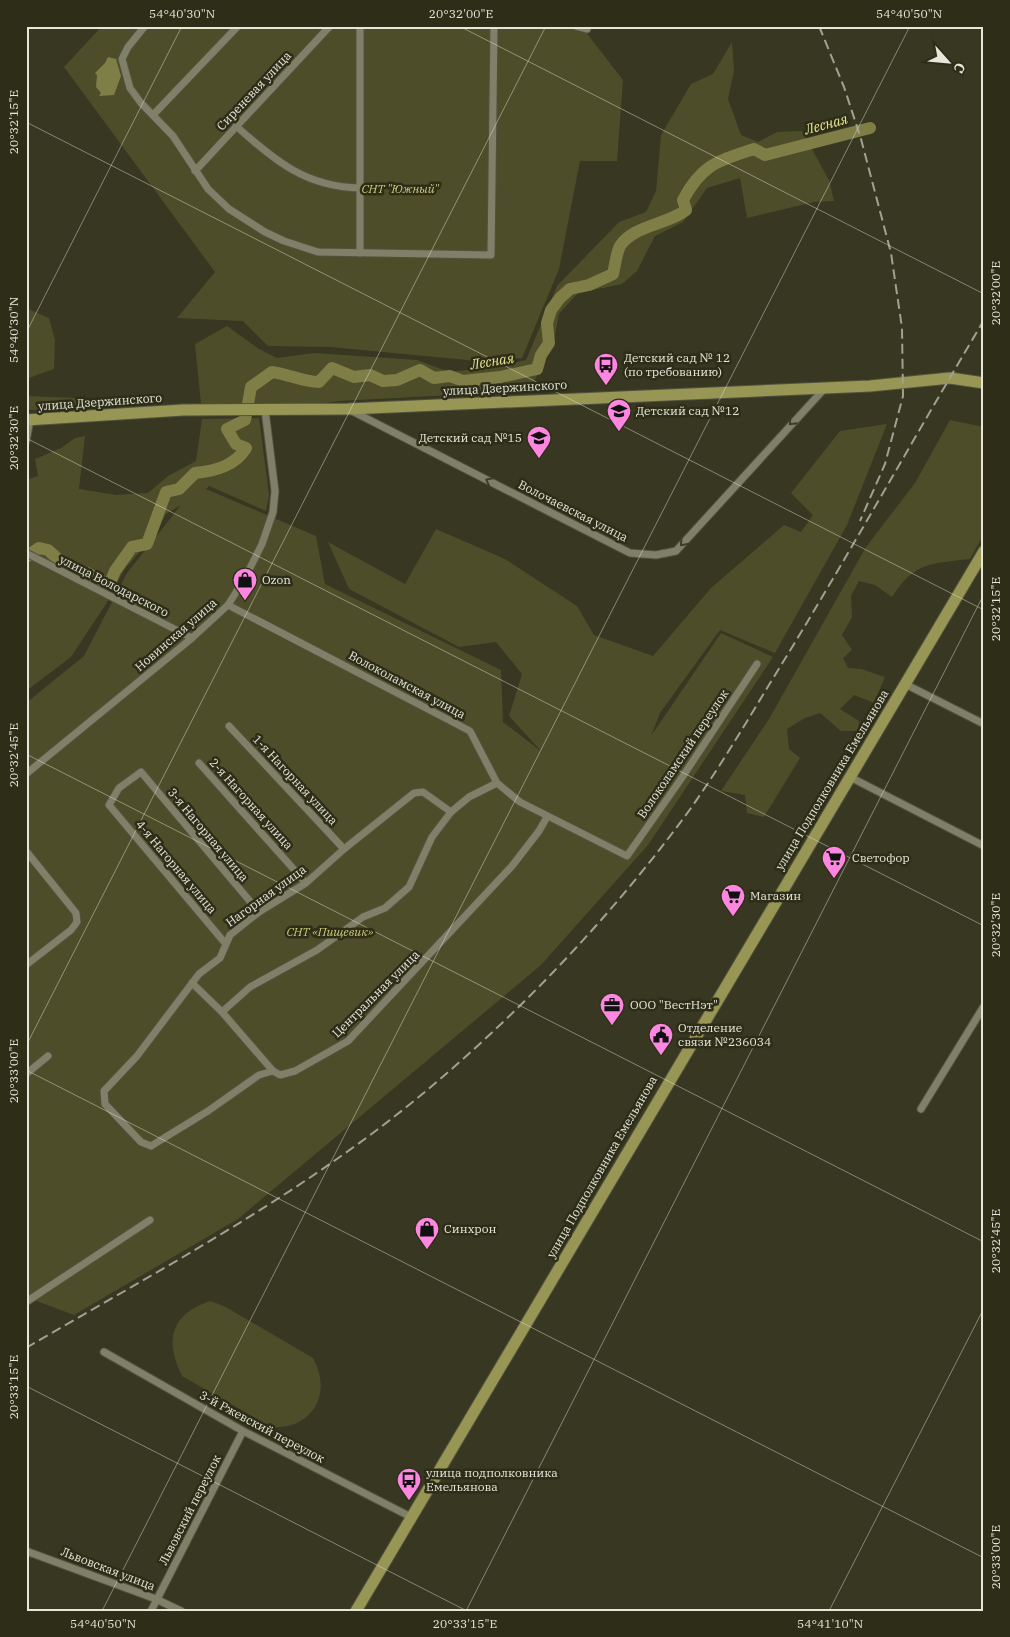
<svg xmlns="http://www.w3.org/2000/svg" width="1010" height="1637" viewBox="0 0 1010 1637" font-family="'IBM Plex Serif',serif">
<rect width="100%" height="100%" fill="#373722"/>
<!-- green -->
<g fill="#4e4d2a">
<path d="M102 26H586L585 31 623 80 617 161H580L559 269 522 358 477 361 331 347 268 346 243 321 177 318 215 272 64 67Z"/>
<path d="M732 42 734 71 728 99 741 135 758 142 777 132 802 131 829 180 834 201 814 202 747 218 740 178 707 188 683 222 655 236 637 271 622 284 578 293 559 314 553 345 529 391 338 401 311 405 201 404 195 344 227 326 259 349 277 358 314 353 417 360 449 372 495 367 526 360 557 286 619 222 646 212 656 191 661 135 691 84 713 74Z"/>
<path d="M26 308 49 318 55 340 54 369 26 379Z"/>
<path d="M26 396 78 398 83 409 26 410Z"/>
<path d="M259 418 269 495 266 511 209 486 206 489 316 536 325 584 501 670 503 722 542 752 509 716 522 674 496 642 459 647 349 589 328 542 405 584 436 529 505 559 577 606 594 635 653 656 711 588 784 525 801 532 813 515 791 493 840 431 887 424 847 525 775 653 720 630 660 713 651 736 721 633 773 657 648 845 541 965 238 1219 74 1315 26 1297V703L84 656 127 573 181 505 166 514 156 533 124 570 106 604 71 657 26 691V480L38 476 35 459 61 448 75 438 85 436 79 489 116 495 148 493 168 476 196 461 202 419Z"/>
<path d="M950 420 984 427V534L970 559C931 564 915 561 892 597L875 585 859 581 851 596 852 617 842 635 852 650 843 658 848 668 861 669 885 677 874 703 854 695 840 709 859 721 858 731H841L820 713 805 718 787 729 789 749 800 758 764 817 747 813 745 795 721 791 769 719 866 547 915 483Z"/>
<path d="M210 1301 224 1306 313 1358C333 1394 312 1430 271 1427L182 1376C164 1340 171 1314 210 1301Z"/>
</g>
<!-- water -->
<path fill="#7f7e47" d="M108 57 116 59 121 76 114 95 99 96 101 93 96 87 97 75 95 73 105 63Z"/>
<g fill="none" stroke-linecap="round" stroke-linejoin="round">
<!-- river -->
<path stroke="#7f7e47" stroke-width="12" d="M26 557 39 548 48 550 68 568 87 573 109 585 115 571 132 547 147 544 166 492 179 489 195 473C215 471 235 466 246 448L236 444 227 429 245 420 251 387 272 372C288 374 303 382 319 382L332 368 354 377 370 375 383 381 397 380 420 370 434 378 450 376 463 381 500 377 537 369 541 355 549 343 547 323 551 310 560 298 570 289 589 285 613 274C615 266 616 254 620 246 632 226 669 224 686 210L683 200C702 164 718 161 754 149L765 155 870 128"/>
<defs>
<g id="minor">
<path d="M145 26 128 47 122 59 130 88 141 103 173 136 208 189 229 209 265 232 284 241 318 252 491 255 494 26"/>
<path d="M576 26 587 29"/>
<path d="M153 115 238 26"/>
<path d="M236 126C275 161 306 187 360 188"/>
<path d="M195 171 330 26"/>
<path d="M360 253V26"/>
<path d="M350 410 630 553 656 555 676 551 825 388"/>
<path d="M26 441 30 420"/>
<path d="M26 553 192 638"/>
<path d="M228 605 470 731 497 783 520 802 627 856 681 779 757 664"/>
<path d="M905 684 984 724"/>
<path d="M229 726 344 849"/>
<path d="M199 763 306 883"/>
<path d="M26 774 192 638 228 605 245 578 262 544 273 512 275 491 265 410"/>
<path d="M850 777 984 846"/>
<path d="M26 851 76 913 77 922 71 930 26 965"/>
<path d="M225 943 109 805 119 788 141 772 259 912"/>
<path d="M192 983 222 1012 273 1071 280 1075 295 1071 348 1041 512 866 539 831 547 817"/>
<path d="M222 1012 250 987 317 950 363 917 385 908 409 887 432 837 451 812 469 797 497 783"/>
<path d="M273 1071 259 1075 208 1111 151 1146 141 1142 105 1104 104 1091 137 1056 199 974 220 958 230 935 259 912 306 883 344 849 414 793 423 792 451 812"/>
<path d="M26 1074 48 1056"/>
<path d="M921 1109 984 1006"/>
<path d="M26 1302 150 1220"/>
<path d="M104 1352 243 1431 411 1517"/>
<path d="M26 1551 156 1599 181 1611"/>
<path d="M151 1611 243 1431"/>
</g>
<g id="primary">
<path d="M26 420 183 410 348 409 870 386 950 378 984 383"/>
<path d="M356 1611 984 551"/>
</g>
</defs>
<!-- minor casing -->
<use href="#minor" stroke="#535240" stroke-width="9"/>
<!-- primary casing -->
<use href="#primary" stroke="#535240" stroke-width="13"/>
<!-- minor -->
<use href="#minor" stroke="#808068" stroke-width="7"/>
<!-- primary -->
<use href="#primary" stroke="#979655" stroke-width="11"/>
<!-- rail -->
<g stroke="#a1a191" stroke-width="2" stroke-dasharray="10 5" stroke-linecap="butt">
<path d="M819 26 844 87 861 139 891 253 902 328 903 396 885 464 860 521"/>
<path d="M26 1348C163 1268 304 1193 426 1091 525 1008 615 912 691 808 727 757 758 702 791 649 857 540 919 429 984 320"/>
</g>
</g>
<!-- one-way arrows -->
<defs><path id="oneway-chevron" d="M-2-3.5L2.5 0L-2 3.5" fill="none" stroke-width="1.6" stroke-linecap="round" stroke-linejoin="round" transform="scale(1.25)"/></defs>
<g stroke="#3e3e28">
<use href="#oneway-chevron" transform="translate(792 422) rotate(133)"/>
<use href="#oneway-chevron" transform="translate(489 481) rotate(-153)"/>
<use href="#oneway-chevron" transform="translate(683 543) rotate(132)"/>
</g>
<!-- ticks -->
<path fill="none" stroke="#e6e7da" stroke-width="1" stroke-opacity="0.45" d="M459 26 984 294M26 122 984 610M26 333 182 26M26 438 984 926M26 754 984 1242M26 1046 546 26M26 1070 984 1558M26 1386 467 1611M102 1611 910 26M466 1611 984 594M829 1611 984 1308"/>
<!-- icons -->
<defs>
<symbol id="bus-pin" viewBox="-11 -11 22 30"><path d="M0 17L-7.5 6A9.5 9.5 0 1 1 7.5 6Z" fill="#fd86e1" stroke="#2d2d18"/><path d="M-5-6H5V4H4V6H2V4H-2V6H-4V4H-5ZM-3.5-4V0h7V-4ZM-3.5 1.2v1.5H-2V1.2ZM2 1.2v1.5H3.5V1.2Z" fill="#111"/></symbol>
<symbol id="school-pin" viewBox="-11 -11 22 30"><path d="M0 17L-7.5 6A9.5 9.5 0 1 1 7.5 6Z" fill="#fd86e1" stroke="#2d2d18"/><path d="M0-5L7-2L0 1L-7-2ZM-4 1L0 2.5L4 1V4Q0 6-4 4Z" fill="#111"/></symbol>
<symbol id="shop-pin" viewBox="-11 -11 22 30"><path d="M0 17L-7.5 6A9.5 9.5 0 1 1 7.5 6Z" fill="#fd86e1" stroke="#2d2d18"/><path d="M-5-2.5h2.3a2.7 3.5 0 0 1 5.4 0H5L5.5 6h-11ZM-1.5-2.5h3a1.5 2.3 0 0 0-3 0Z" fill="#111"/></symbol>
<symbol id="supermarket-pin" viewBox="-11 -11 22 30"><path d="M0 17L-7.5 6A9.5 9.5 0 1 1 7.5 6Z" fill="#fd86e1" stroke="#2d2d18"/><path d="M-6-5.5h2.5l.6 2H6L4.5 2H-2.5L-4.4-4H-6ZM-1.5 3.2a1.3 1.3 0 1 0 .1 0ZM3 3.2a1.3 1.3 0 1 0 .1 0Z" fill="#111"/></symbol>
<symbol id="office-pin" viewBox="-11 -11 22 30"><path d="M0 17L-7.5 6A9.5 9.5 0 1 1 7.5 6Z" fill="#fd86e1" stroke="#2d2d18"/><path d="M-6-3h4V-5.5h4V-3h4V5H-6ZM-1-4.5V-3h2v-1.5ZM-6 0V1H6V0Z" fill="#111"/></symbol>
<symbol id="civic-pin" viewBox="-11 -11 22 30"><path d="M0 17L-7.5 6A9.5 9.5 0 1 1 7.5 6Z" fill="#fd86e1" stroke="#2d2d18"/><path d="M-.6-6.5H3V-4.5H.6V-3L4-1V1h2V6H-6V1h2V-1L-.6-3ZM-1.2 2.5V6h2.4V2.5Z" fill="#111"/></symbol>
</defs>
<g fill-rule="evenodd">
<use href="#bus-pin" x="592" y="351" width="28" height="38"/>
<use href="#school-pin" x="605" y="397" width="28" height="38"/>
<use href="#school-pin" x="525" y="424" width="28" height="38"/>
<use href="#shop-pin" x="231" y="566" width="28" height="38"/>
<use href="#supermarket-pin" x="820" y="844" width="28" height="38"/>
<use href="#supermarket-pin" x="719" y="882" width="28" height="38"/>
<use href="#office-pin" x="598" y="991" width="28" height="38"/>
<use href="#civic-pin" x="647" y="1021" width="28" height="38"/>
<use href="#shop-pin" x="413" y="1215" width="28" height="38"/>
<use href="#bus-pin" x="395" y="1466" width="28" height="38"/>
</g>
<g text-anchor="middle" stroke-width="5" stroke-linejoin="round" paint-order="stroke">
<!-- street labels -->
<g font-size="12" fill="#e6e7da" stroke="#2d2d18">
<text transform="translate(254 91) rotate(-47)" y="4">Сиреневая улица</text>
<text transform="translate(505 388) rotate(-3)" y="4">улица Дзержинского</text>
<text transform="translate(100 402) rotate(-4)" y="4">улица Дзержинского</text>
<text transform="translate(573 511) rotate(27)" y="4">Волочаевская улица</text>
<text transform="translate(114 586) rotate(27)" y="4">улица Володарского</text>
<text transform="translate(176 635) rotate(-41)" y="4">Новинская улица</text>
<text transform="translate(407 685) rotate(28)" y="4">Волоколамская улица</text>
<text transform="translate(683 754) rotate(-56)" y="4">Волоколамский переулок</text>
<text transform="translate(295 780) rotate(47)" y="4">1-я Нагорная улица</text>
<text transform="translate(832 780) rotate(-59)" y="4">улица Подполковника Емельянова</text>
<text transform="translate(251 804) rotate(48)" y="4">2-я Нагорная улица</text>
<text transform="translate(208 835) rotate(50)" y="4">3-я Нагорная улица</text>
<text transform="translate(176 867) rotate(50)" y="4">4-я Нагорная улица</text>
<text transform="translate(266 896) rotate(-36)" y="4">Нагорная улица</text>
<text transform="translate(376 994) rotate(-45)" y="4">Центральная улица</text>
<text transform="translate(602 1167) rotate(-60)" y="4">улица Подполковника Емельянова</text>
<text transform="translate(262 1427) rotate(28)" y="4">3-й Ржевский переулок</text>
<text transform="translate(190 1510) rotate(-63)" y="4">Львовский переулок</text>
<text transform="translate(108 1569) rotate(21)" y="4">Львовская улица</text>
</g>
<!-- park labels -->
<g font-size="12" font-style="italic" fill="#ccca78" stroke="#2d2d18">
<text x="400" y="193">СНТ "Южный"</text>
<text x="330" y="936">СНТ «Пищевик»</text>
</g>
<!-- poi labels -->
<g font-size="12" fill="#e6e7da" stroke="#2d2d18" text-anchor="start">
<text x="624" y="362">Детский сад № 12<tspan x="624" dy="14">(по требованию)</tspan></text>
<text x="636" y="415">Детский сад №12</text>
<text x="522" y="442" text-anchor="end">Детский сад №15</text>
<text x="262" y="584">Ozon</text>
<text x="852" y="862">Светофор</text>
<text x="750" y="900">Магазин</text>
<text x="630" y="1009">ООО "ВестНэт"</text>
<text x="678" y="1032">Отделение<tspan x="678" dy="14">связи №236034</tspan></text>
<text x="444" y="1233">Синхрон</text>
<text x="426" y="1477">улица подполковника<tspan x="426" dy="14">Емельянова</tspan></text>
</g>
<!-- water labels -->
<g font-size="14" font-style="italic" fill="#e6e592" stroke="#2d2d18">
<text transform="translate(826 124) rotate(-15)" y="5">Лесная</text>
<text transform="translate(492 361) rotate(-9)" y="5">Лесная</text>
</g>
</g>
<!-- border -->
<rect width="1010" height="1637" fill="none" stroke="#2d2d18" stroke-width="55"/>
<!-- north arrow -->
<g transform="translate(948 62) rotate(117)" stroke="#2d2d18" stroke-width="4" paint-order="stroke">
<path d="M0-4L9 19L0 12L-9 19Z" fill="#e6e7da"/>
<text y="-8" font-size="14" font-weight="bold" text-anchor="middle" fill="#e6e7da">С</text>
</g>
<rect x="28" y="28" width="954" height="1582" fill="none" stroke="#e6e7da" stroke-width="2"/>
<g font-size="12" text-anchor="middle" fill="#e6e7da">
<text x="182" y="18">54°40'30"N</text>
<text x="461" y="18">20°32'00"E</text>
<text x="909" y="18">54°40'50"N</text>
<text transform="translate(14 122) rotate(-90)" y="4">20°32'15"E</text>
<text transform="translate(996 293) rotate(-90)" y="4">20°32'00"E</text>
<text transform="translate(14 330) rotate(-90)" y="4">54°40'30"N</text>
<text transform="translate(14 438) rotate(-90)" y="4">20°32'30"E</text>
<text transform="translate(996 609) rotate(-90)" y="4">20°32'15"E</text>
<text transform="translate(14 755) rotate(-90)" y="4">20°32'45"E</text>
<text transform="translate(996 925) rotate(-90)" y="4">20°32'30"E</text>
<text transform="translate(14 1071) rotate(-90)" y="4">20°33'00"E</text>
<text transform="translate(996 1241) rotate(-90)" y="4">20°32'45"E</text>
<text transform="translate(14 1387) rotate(-90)" y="4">20°33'15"E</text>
<text transform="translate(996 1557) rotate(-90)" y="4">20°33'00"E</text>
<text x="103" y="1628">54°40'50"N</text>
<text x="465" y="1628">20°33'15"E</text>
<text x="830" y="1628">54°41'10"N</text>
</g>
</svg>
